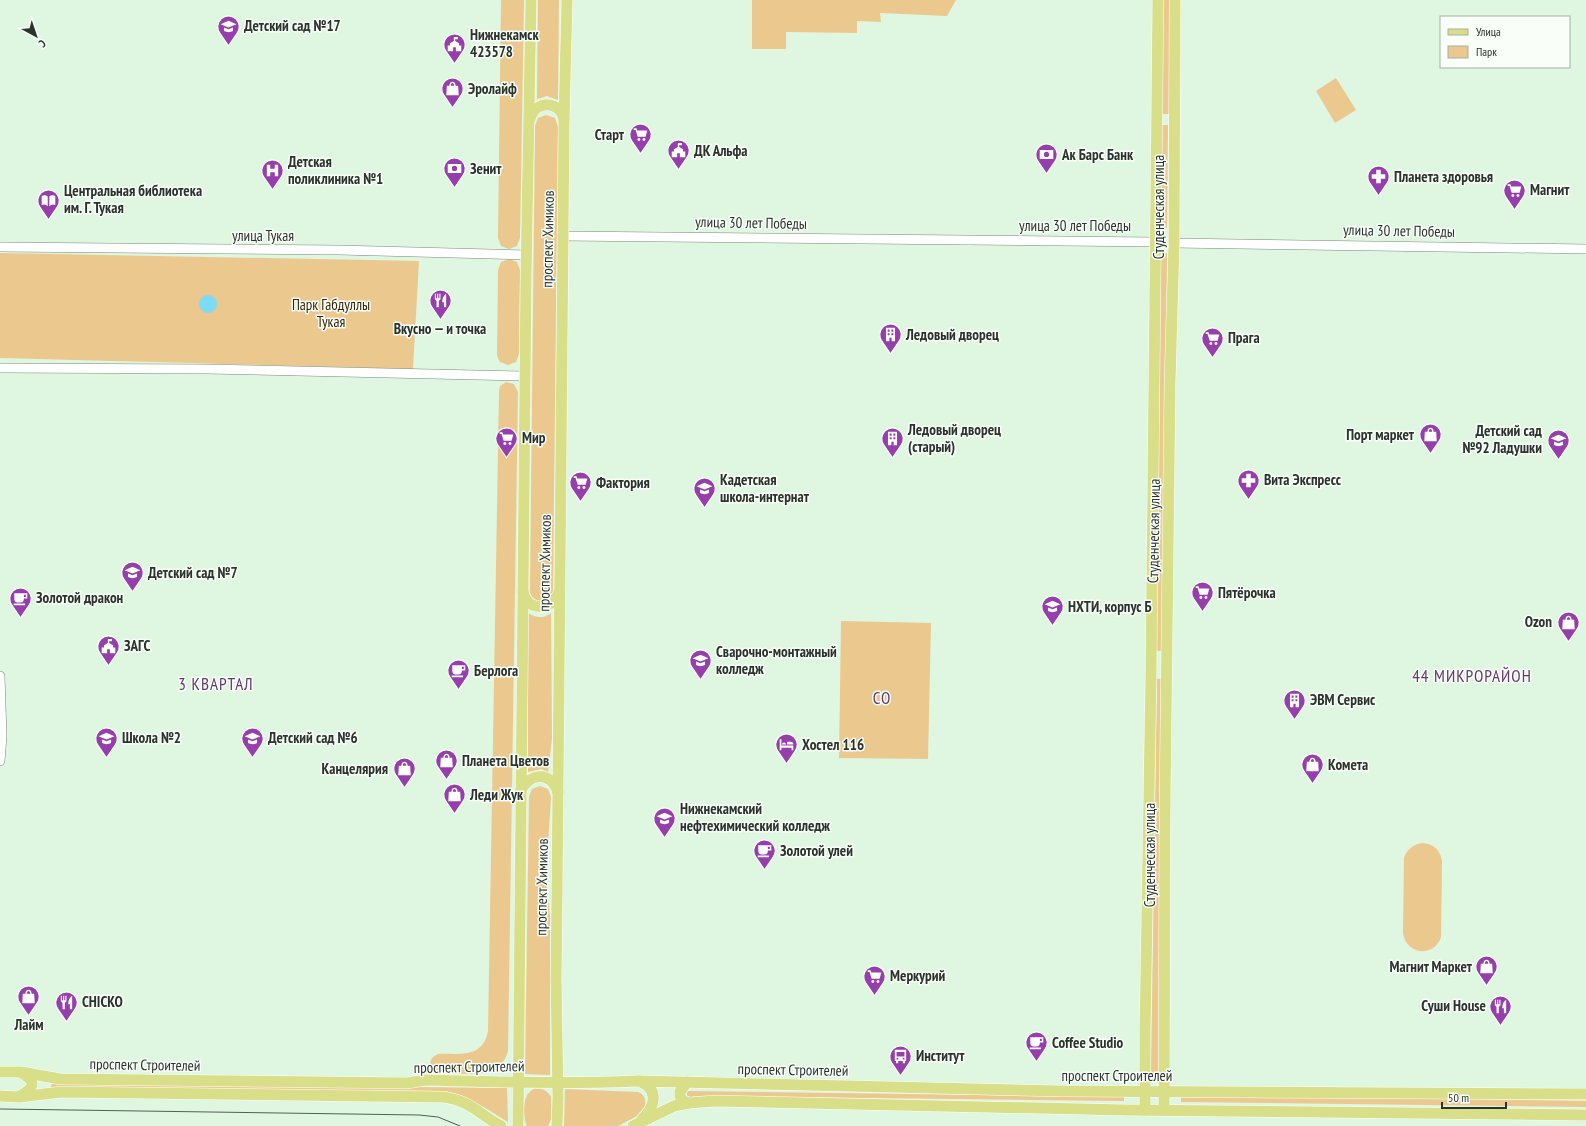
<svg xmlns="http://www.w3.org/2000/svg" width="1586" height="1126" viewBox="0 0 1586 1126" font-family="'PT Sans Narrow',sans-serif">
<rect width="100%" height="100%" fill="#dff6e1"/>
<!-- green -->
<g fill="#ebc88e">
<path d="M501 0H524L520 238 517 246 509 249 501 246 498 238Z"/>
<path d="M538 0H559L558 100 547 96 537 99Z"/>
<path d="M752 0H956L947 16 880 13 881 22 857 21V33L786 32V49H752Z"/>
<path d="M1163 0H1170L1169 114H1161Z"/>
<path d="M1336 78 1356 110 1335 123 1316 91Z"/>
<path d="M546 115 555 118 558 127 553 591 552 596 546 602 535 601 531 595 530 591 535 126 538 118Z"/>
<path d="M1162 125H1168L1167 227 1163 230 1161 228Z"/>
<path d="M0 253 419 261 413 369 0 358Z"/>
<path d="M1160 253H1167L1163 651H1156Z"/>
<path d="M509 259 517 262 520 270 519 354 516 362 508 365 500 362 497 356 498 270 501 262Z"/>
<path d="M506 382 514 384 518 392 508 1050C502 1081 464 1073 440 1073 429 1071 426 1059 438 1054 459 1053 483 1059 488 1031L499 391 500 386Z"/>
<path d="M528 613C536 618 543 619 551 613L552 738 548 772 541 769 528 772Z"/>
<path d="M841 621 931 623 928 759 839 758Z"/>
<path d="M1157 679H1163L1159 1070 1155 1074 1152 1073 1151 1070Z"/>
<path d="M540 786 548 789 551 797 546 876 550 917V1075L525 1074 529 797 532 789Z"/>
<path d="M1423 843C1434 844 1441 851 1442 862L1441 937C1434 958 1406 955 1403 933L1404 858C1407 849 1414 844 1423 843Z"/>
<path d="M52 1083 507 1088 508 1122C488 1110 467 1094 443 1091L51 1088Z"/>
<path d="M534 1089C542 1088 547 1090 551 1097V1119L548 1126H527L526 1124C523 1113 522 1094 534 1089Z"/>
<path d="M565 1089 638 1092C644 1094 646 1099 645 1106L637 1116 618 1126H564Z"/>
<path d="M687 1091 1124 1097V1101L703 1096 690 1097 687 1096Z"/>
<path d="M1181 1095 1586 1101V1107L1181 1102Z"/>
</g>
<!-- water -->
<circle fill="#7ddcf5" cx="208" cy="304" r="9"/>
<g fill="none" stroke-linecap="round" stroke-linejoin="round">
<defs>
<g id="minor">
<path d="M563 236 1155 242"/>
<path d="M1174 243 1586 249"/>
<path d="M0 247 339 250 527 255"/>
<path d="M0 368 206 369 525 376"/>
<path d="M0 676 2 736 0 761"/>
</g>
<g id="major">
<path d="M530 119C535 100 559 100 564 119"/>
<path d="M523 592C528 612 553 611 559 592"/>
<path d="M520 792C530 772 550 771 558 792"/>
<path d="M0 1072H21L60 1079 407 1083 426 1080C496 1082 566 1084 637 1081L1060 1091 1586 1094"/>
<path d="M639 1081C660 1089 655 1107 642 1119"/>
<path d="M687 1082 680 1092V1096L682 1100 689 1103"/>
<path d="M0 1096 19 1097 61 1092 443 1097C472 1101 478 1114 501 1126"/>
<path d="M20 1096C33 1088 38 1083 22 1073"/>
<path d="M1145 1110V1033L1151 675 1158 0"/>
<path d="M1164 1110 1165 804 1170 382 1174 243 1175 0"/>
<path d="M518 1126 526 276 531 0"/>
<path d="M557 1126 558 1097 556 978 557 896 564 121 567 0"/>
<path d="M633 1126 674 1106 689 1103 714 1101 1125 1110 1586 1115"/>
</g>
</defs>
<!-- minor casing -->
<use href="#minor" stroke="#778c79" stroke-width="10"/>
<!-- major casing -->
<use href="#major" stroke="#fff" stroke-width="12"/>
<!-- minor -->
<use href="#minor" stroke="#fff" stroke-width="9"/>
<!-- major -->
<use href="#major" stroke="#d9df88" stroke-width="11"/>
<!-- tram -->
<path stroke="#535f55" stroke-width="1" d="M0 1109 419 1115 438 1117 460 1126"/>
</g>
<!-- icons -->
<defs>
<symbol id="school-pin" viewBox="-11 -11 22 30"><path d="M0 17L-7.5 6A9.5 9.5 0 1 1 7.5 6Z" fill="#963eab" stroke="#f9fef9"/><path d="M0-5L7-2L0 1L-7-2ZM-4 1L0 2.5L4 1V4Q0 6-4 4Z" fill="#fff"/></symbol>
<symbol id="civic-pin" viewBox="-11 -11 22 30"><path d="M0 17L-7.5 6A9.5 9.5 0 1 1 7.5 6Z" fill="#963eab" stroke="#f9fef9"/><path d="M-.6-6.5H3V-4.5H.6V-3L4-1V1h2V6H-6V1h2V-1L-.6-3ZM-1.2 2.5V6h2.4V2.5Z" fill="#fff"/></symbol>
<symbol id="shop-pin" viewBox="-11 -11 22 30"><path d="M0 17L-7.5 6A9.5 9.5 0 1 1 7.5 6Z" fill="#963eab" stroke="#f9fef9"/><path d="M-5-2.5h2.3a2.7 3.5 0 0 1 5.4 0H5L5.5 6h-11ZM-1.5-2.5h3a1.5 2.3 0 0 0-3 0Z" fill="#fff"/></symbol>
<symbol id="supermarket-pin" viewBox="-11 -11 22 30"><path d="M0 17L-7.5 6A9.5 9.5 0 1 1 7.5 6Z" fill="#963eab" stroke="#f9fef9"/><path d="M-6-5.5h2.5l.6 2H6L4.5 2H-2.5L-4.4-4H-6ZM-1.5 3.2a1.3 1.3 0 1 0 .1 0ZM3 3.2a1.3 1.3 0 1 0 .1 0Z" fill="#fff"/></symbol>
<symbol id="bank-pin" viewBox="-11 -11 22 30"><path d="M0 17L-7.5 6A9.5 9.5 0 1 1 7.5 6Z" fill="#963eab" stroke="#f9fef9"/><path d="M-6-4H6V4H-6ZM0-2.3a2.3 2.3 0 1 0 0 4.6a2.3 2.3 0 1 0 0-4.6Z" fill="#fff"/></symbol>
<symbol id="hospital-pin" viewBox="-11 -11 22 30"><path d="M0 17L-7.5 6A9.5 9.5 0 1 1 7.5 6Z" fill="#963eab" stroke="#f9fef9"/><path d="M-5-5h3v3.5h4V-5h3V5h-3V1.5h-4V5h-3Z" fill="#fff"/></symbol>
<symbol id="pharmacy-pin" viewBox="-11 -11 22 30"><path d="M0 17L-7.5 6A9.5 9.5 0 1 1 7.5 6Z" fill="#963eab" stroke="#f9fef9"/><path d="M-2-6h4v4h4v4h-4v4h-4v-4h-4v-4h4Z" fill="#fff"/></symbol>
<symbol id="library-pin" viewBox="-11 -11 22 30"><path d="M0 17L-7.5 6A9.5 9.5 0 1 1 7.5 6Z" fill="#963eab" stroke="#f9fef9"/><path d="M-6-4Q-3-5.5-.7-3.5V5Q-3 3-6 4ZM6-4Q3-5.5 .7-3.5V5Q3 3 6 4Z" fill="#fff"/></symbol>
<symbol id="restaurant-pin" viewBox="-11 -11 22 30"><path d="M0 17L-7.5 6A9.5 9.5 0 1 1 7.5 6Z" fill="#963eab" stroke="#f9fef9"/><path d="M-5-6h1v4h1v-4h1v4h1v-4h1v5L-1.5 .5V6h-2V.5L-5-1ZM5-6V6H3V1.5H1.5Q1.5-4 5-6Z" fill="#fff"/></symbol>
<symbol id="building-pin" viewBox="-11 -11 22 30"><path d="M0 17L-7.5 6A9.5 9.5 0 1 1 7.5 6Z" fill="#963eab" stroke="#f9fef9"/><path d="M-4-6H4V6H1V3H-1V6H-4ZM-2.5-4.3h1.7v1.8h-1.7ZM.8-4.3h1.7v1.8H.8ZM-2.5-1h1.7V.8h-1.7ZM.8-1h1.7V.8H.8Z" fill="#fff"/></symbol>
<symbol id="cafe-pin" viewBox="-11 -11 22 30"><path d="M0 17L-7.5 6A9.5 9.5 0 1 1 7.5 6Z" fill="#963eab" stroke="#f9fef9"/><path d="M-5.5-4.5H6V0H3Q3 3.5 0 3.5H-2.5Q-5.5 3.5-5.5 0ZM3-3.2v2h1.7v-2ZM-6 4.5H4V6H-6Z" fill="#fff"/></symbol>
<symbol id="university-pin" viewBox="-11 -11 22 30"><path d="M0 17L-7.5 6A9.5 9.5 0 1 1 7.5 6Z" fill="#963eab" stroke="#f9fef9"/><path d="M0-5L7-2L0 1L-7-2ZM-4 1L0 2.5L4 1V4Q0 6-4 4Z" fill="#fff"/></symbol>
<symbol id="hotel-pin" viewBox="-11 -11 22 30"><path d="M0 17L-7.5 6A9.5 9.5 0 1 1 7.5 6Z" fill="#963eab" stroke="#f9fef9"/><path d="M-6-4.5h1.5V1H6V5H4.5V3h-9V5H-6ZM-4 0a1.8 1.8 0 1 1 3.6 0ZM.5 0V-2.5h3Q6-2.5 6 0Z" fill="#fff"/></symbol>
<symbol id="bus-pin" viewBox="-11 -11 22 30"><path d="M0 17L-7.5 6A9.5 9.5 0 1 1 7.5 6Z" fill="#963eab" stroke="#f9fef9"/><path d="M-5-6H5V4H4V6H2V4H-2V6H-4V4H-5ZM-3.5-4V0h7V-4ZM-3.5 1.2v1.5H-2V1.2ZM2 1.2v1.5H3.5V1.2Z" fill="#fff"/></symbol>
</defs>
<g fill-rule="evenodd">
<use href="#school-pin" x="216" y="14" width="25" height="34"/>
<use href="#civic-pin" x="442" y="32" width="25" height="34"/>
<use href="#shop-pin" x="440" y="76" width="25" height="34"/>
<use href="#supermarket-pin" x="628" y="122" width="25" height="34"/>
<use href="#civic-pin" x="666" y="138" width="25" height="34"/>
<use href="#bank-pin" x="1034" y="142" width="25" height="34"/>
<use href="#bank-pin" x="442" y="156" width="25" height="34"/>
<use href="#hospital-pin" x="260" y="158" width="25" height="34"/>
<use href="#pharmacy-pin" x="1366" y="164" width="25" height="34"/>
<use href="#supermarket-pin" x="1502" y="178" width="25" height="34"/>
<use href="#library-pin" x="36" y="188" width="25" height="34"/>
<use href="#restaurant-pin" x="428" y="288" width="25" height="34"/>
<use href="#building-pin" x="878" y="322" width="25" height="34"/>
<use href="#supermarket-pin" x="1200" y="326" width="25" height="34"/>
<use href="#shop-pin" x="1418" y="422" width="25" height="34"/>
<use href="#supermarket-pin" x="494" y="426" width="25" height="34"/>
<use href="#building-pin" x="880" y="426" width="25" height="34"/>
<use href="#school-pin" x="1546" y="428" width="25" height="34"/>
<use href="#pharmacy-pin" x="1236" y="468" width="25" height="34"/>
<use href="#supermarket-pin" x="568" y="470" width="25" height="34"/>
<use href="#school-pin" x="692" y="476" width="25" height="34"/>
<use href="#school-pin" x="120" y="560" width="25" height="34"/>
<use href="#supermarket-pin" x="1190" y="580" width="25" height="34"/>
<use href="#cafe-pin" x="8" y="586" width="25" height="34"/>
<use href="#university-pin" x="1040" y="594" width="25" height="34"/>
<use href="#shop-pin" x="1556" y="610" width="25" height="34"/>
<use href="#civic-pin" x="96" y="634" width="25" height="34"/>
<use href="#university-pin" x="688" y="648" width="25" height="34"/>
<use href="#cafe-pin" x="446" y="658" width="25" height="34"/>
<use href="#building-pin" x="1282" y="688" width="25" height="34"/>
<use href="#school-pin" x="94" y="726" width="25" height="34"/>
<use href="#school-pin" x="240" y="726" width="25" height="34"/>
<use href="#hotel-pin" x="774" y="732" width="25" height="34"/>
<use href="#shop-pin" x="434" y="748" width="25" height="34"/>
<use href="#shop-pin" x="1300" y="752" width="25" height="34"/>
<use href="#shop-pin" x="392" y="756" width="25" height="34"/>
<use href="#shop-pin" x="442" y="782" width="25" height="34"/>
<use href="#university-pin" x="652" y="806" width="25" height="34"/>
<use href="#cafe-pin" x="752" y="838" width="25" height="34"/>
<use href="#shop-pin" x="1474" y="954" width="25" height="34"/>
<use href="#supermarket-pin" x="862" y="964" width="25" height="34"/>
<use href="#shop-pin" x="16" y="984" width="25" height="34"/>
<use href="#restaurant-pin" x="54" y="990" width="25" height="34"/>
<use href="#restaurant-pin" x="1488" y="994" width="25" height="34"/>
<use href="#cafe-pin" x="1024" y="1030" width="25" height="34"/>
<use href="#bus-pin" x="888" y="1044" width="25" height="34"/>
</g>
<g text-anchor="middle" stroke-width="3" stroke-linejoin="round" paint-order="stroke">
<!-- poi labels -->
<g font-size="15" font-weight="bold" fill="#2b342c" stroke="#f9fef9" text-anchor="start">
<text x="244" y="31">Детский сад №17</text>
<text x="470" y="40">Нижнекамск<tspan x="470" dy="17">423578</tspan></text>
<text x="468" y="94">Эролайф</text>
<text x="624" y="140" text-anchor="end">Старт</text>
<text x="694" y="156">ДК Альфа</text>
<text x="1062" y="160">Ак Барс Банк</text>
<text x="288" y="167">Детская<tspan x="288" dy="17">поликлиника №1</tspan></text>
<text x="470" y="174">Зенит</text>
<text x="1394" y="182">Планета здоровья</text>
<text x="1530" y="195">Магнит</text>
<text x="64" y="196">Центральная библиотека<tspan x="64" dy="17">им. Г. Тукая</tspan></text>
<text x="440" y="334" text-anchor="middle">Вкусно — и точка</text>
<text x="906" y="340">Ледовый дворец</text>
<text x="1228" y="343">Прага</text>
<text x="908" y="435">Ледовый дворец<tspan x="908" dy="17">(старый)</tspan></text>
<text x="1542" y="436" text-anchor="end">Детский сад<tspan x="1542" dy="17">№92 Ладушки</tspan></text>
<text x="1414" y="440" text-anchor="end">Порт маркет</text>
<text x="522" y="443">Мир</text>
<text x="720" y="485">Кадетская<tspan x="720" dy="17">школа-интернат</tspan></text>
<text x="1264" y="485">Вита Экспресс</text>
<text x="596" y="488">Фактория</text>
<text x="148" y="578">Детский сад №7</text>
<text x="1218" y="598">Пятёрочка</text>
<text x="36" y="603">Золотой дракон</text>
<text x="1068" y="612">НХТИ, корпус Б</text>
<text x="1552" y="627" text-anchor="end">Ozon</text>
<text x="124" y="651">ЗАГС</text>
<text x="716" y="657">Сварочно-монтажный<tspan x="716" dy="17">колледж</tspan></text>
<text x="474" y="676">Берлога</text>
<text x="1310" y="705">ЭВМ Сервис</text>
<text x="122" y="743">Школа №2</text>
<text x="268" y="743">Детский сад №6</text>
<text x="802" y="750">Хостел 116</text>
<text x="462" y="766">Планета Цветов</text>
<text x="1328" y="770">Комета</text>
<text x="388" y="774" text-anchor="end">Канцелярия</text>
<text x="470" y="800">Леди Жук</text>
<text x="680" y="814">Нижнекамский<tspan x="680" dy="17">нефтехимический колледж</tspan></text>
<text x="780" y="856">Золотой улей</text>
<text x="1472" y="972" text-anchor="end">Магнит Маркет</text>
<text x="890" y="981">Меркурий</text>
<text x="82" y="1007">CHICKO</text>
<text x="1486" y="1011" text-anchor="end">Суши House</text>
<text x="29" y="1030" text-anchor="middle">Лайм</text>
<text x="1052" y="1048">Coffee Studio</text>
<text x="916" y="1061">Институт</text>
</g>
<!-- street labels -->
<g font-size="15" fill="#2b342c" stroke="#f9fef9">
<text transform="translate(1159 207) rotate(-90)" y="5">Студенческая улица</text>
<text transform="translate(751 223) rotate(1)" y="5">улица 30 лет Победы</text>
<text x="1075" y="231">улица 30 лет Победы</text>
<text transform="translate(1399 231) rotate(1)" y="5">улица 30 лет Победы</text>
<text x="263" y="241">улица Тукая</text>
<text transform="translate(548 239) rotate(-89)" y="5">проспект Химиков</text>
<text transform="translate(1154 531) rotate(-89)" y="5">Студенческая улица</text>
<text transform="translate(545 563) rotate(-89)" y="5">проспект Химиков</text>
<text transform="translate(1150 855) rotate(-90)" y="5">Студенческая улица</text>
<text transform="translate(542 887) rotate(-89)" y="5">проспект Химиков</text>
<text transform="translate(145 1065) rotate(1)" y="5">проспект Строителей</text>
<text transform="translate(469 1067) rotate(-1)" y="5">проспект Строителей</text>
<text transform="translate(793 1070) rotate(1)" y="5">проспект Строителей</text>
<text x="1117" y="1081">проспект Строителей</text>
</g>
<!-- park labels -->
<g font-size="15" fill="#382809" stroke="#f9fef9">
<text x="331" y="310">Парк Габдуллы<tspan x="331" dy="17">Тукая</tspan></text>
</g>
<!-- quarter labels -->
<g font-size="17" letter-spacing="1" fill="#63386e" stroke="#f9fef9">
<text x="1472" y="682">44 МИКРОРАЙОН</text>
<text x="216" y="690">3 КВАРТАЛ</text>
<text x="882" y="704">СО</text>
</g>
</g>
<!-- legend -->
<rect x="1440" y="16" width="130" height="52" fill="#f9fef9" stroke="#a7ada7"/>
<rect x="1448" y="29" width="20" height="6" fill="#d9df88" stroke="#a7ada7"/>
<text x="1476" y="36" font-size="12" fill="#2b342c">Улица</text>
<rect x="1448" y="46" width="20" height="12" fill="#ebc88e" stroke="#a7ada7"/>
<text x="1476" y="56" font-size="12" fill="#2b342c">Парк</text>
<!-- north arrow -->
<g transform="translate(36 36) rotate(140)" stroke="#f9fef9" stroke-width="3" paint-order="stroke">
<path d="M0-3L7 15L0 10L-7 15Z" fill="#2b342c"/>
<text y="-6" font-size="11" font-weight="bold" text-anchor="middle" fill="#2b342c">С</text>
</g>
<!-- scale -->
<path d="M1442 1102v6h64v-6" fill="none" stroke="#2b342c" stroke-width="2"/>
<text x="1448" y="1102" font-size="12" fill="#2b342c" stroke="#f9fef9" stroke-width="3" paint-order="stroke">50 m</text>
</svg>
